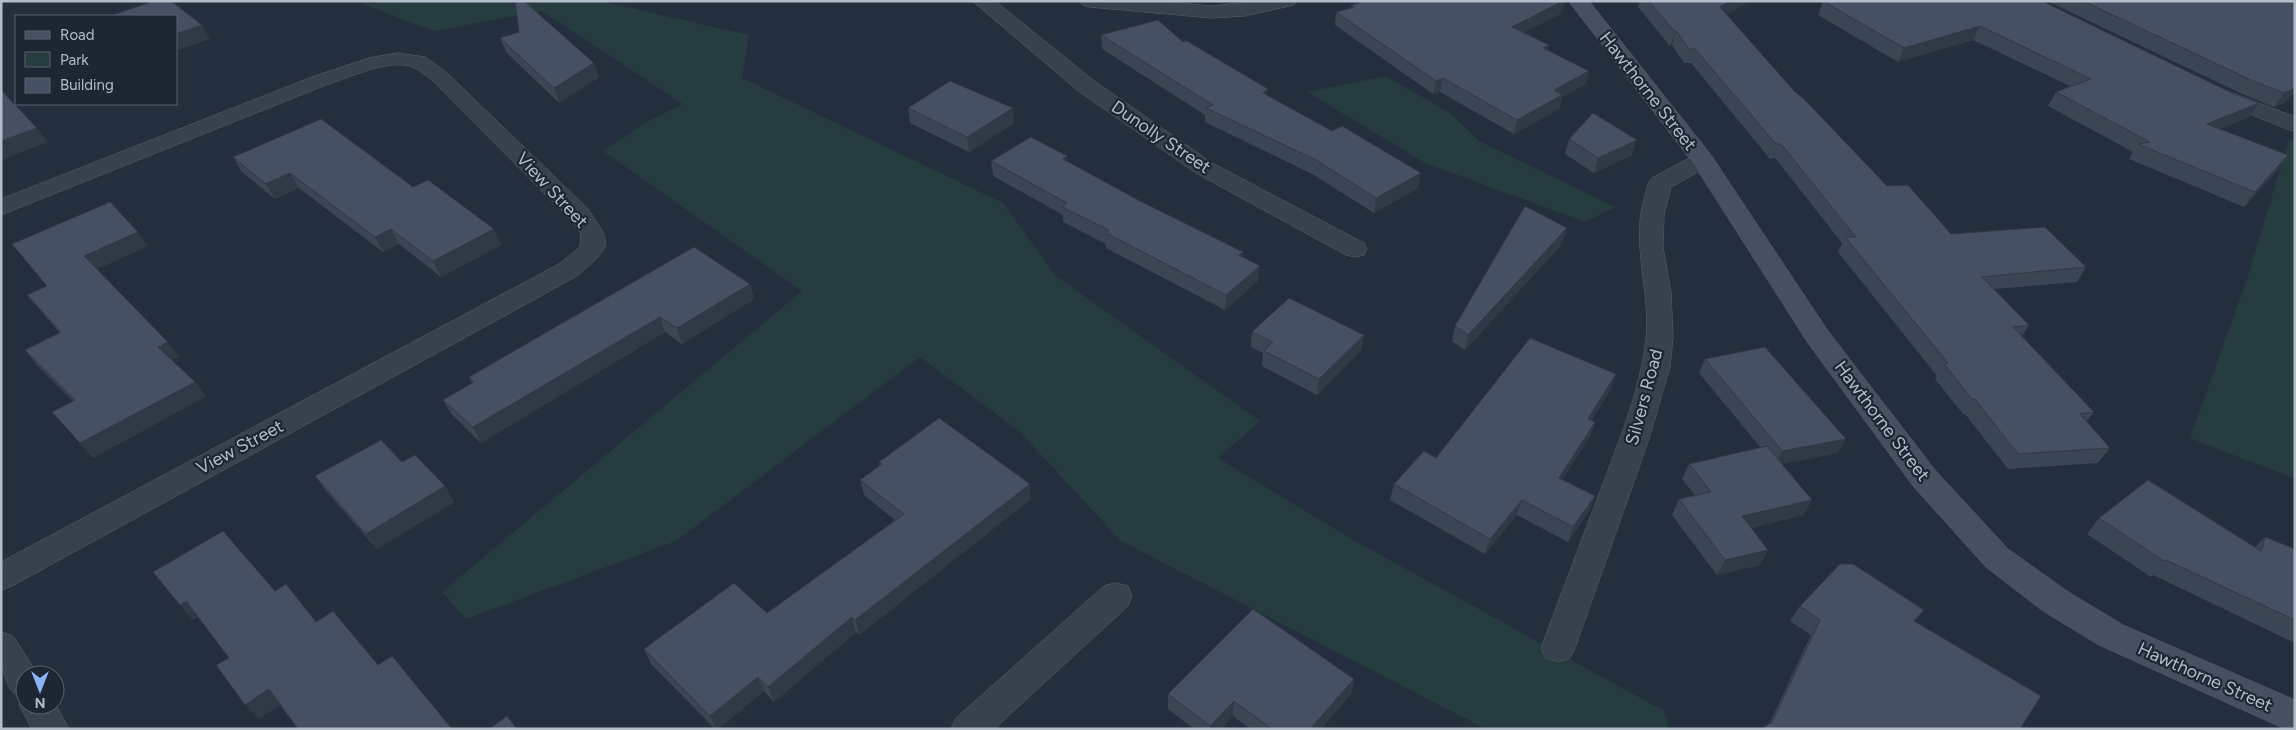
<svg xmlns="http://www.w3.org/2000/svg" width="2296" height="730" viewBox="0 0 2296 730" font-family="Figtree,sans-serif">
<rect width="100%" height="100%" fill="#242f3e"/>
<!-- green -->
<g fill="#263c3f">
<path d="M362 1H600L749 35 742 78 1003 203 1056 276 1260 421 1218 458 1355 541 1664 711 1669 729H1486L1121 541 1019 431 920 357 676 541 466 619 442 592 802 291 603 151 647 122 683 104 542 11 434 31 365 5Z"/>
<path d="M1386 76 1450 113 1479 141 1615 207 1585 222 1425 163 1307 92Z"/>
<path d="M2289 140 2295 141V479L2190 438 2247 279Z"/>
</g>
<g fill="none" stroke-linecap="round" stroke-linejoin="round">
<defs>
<g id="street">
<path d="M973 1H995L1093 80 1212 163 1364 243 1367 249 1364 255 1355 257 1346 255 1196 173 1077 90Z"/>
<path d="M1080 1H1158L1212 6 1258 1H1297L1294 5 1244 16 1212 18 1090 7 1083 5Z"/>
<path d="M398 53 425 57 446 72 587 208C614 246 612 246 577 276L12 586 1 590V562L559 264 580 247 581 234 569 218 432 80C426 76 419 69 413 67 391 58 348 78 326 85L1 215V199L312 77 369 58Z"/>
<path d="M2220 88 2295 117V132L2212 99 2209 94 2212 89Z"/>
<path d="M1703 153 1711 155 1714 160 1711 165 1671 187 1664 214 1663 247 1671 293 1673 337 1670 367 1648 442 1575 648 1570 658 1558 662 1546 658 1541 648C1562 592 1583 536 1604 481 1621 435 1641 387 1646 339 1651 292 1631 246 1644 199 1646 192 1647 184 1652 178L1695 155Z"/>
<path d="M1116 583 1128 586 1132 596 1128 606 994 729H951L956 718 1104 586Z"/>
<path d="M1 632 13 636 38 675H25V705H55V703L69 729H32L19 705 22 699C0 689 1 655 1 632Z"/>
</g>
<path id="secondary" d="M1569 1H1589L1711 155 1828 331 1935 470 2008 549 2067 591 2123 625 2295 700V729L2283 728 2099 645 2043 611 1986 567 1913 486 1808 343 1693 163Z"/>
</defs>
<!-- street casing -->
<use href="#street" stroke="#565f6c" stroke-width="1"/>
<!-- secondary casing -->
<use href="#secondary" stroke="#565f6c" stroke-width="1"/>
<!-- street -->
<use href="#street" fill="#38414e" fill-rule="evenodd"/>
<!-- secondary -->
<use href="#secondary" fill="#465061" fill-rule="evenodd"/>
</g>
<!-- wall -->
<g fill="#3b4654">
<path d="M1640 1H1750L1726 14 1795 92 1887 186 1951 234 2086 267 2077 282 1994 289 2029 325 2022 336 2094 412 2087 421 2110 448 2098 463 2008 469 1965 414H1963L1935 379 1937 376 1838 252 1842 243 1775 158 1770 159 1691 63H1684L1672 45 1670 46 1638 7Z"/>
<path d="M1823 1H2042L2249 117 2220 129 2288 155 2278 170 2244 207 2129 159 2133 152 2048 106 2056 92 2070 86 1973 40 1898 62 1818 15Z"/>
<path d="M2047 1H2295V95L2292 94 2286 102 2274 107 2242 94Z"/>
<path d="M1352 5 1562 13 1524 32 1549 45 1548 51 1589 71 1586 84 1562 97 1559 109 1514 134 1440 92 1433 94 1335 25 1336 12 1351 8Z"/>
<path d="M519 32 599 77 559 103 506 52 500 38Z"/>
<path d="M1101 35 1183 42 1268 96 1418 188 1374 213 1314 175 1205 122V115L1102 49Z"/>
<path d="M908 108 1014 123 969 152 910 123Z"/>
<path d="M1569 139 1632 155 1594 173 1565 154Z"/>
<path d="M1067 156V161L1138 200 1243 252V257L1258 281 1225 310 1106 248V244L1063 222V215L993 176 991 161Z"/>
<path d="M233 157 413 187 494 229 501 245 441 277 399 244 383 252 299 188 275 199 242 172Z"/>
<path d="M12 244 148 246 97 269 179 357 172 360 195 382 206 396 93 458 52 412 73 401 37 365 25 350 60 333 27 295 47 286Z"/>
<path d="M1562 244 1465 350 1452 341 1455 326Z"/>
<path d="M750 284 754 299 682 344 665 332 481 443 452 415 443 400 472 383 469 377Z"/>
<path d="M1252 332 1364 335 1361 350 1317 395 1262 366 1263 353 1251 347Z"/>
<path d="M1705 359 1838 453 1781 464 1812 500 1803 515 1751 528 1768 550 1760 565 1717 575 1672 515 1679 499 1695 495 1682 479 1689 464 1761 448 1699 373Z"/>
<path d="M1611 389 1591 421 1595 422 1589 438 1562 480 1595 496 1589 511 1568 542 1517 515 1485 554 1390 500 1394 484 1436 458Z"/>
<path d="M402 462 445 486 454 502 377 549 326 491 315 476Z"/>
<path d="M879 462 1031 499 859 635 856 632 774 702 764 691 718 729H715L651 664 644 649 767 613 896 521 864 495 860 480 880 466Z"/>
<path d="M2099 518 2255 547 2265 537 2295 549V643L2153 575 2151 577 2087 534Z"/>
<path d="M1800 606 1916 621 1769 724 1811 635 1790 621Z"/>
<path d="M1354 679 1351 694 1321 729H1250L1233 716 1221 729H1194L1168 709V694Z"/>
</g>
<!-- shaded-wall -->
<g fill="#303945">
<path d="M1563 1H1565L1562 13 1509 40 1512 27Z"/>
<path d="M1730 1H1750L1715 21 1720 7Z"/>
<path d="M202 25 210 39 176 51V34Z"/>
<path d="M1980 26 1973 40 1898 62 1904 48Z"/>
<path d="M1676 31 1672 45 1670 46 1675 32Z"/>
<path d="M1549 45 1546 59 1543 48Z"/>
<path d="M594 63 599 77 559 103 554 88Z"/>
<path d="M1589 71 1586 84 1562 97 1559 109 1514 134 1517 120 1554 90Z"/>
<path d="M1443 78 1440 92 1433 94 1436 81Z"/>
<path d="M2295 88V90L2286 102 2274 107 2284 93Z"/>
<path d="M1268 89 1267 103 1263 93Z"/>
<path d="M2259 103 2249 117 2198 138 2207 124Z"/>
<path d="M1013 108 1014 123 969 152 967 137Z"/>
<path d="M37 128 48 142 1 160V141Z"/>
<path d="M1637 140 1632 155 1594 173 1598 158Z"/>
<path d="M2288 155 2278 170 2244 207 2255 192Z"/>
<path d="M1067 156 1068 171 1063 159Z"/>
<path d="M290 173 299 188 275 199 266 184Z"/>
<path d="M1421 173 1418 188 1374 213 1376 198Z"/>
<path d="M1567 228 1562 244 1465 350 1468 335Z"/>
<path d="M391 229 399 244 383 252 375 237Z"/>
<path d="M494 229 501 245 441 277 433 261Z"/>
<path d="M138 232 148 246 95 270 84 256Z"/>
<path d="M1243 252 1242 267 1239 255Z"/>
<path d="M1260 266 1258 281 1225 310 1226 295Z"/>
<path d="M750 284 754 299 682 344 677 328Z"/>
<path d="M660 317 665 332 481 443 473 427Z"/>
<path d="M1364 335 1361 350 1317 395 1319 379Z"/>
<path d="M168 342 179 357 169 362 158 347Z"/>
<path d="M1616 374 1611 389 1582 435 1588 419Z"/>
<path d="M195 382 206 396 93 458 80 443Z"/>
<path d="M1595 422 1589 438 1554 493 1559 478Z"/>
<path d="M1846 439 1838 453 1775 465 1782 451Z"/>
<path d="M1030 484 1031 499 859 635 855 620Z"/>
<path d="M445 486 454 502 377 549 366 534Z"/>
<path d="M1595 496 1589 511 1568 542 1573 527Z"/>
<path d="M1522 500 1517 515 1485 554 1490 539Z"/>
<path d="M1812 500 1803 515 1735 532 1742 516Z"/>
<path d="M1768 550 1760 565 1717 575 1725 560Z"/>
<path d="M186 601 199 616 193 620 180 605Z"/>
<path d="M852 617 856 632 774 702 768 687Z"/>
<path d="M758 677 764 691 718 729H716L710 716Z"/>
<path d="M1354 679 1351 694 1321 729H1310Z"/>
<path d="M269 689 282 704 259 719 245 705Z"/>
<path d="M1234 701 1233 716 1221 729H1210V726Z"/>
</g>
<!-- building -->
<g fill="#455162" stroke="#303945">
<path d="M153 1H171L202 25 176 34V16H110Z"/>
<path d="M515 1H524L594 63 554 88 500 38 519 32Z"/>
<path d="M1365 1H1563L1512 27 1549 45 1543 48 1589 71 1554 90 1562 95 1517 120 1443 78 1436 81 1336 12 1354 7 1352 5Z"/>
<path d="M1649 1H1730L1720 7 1795 92 1803 98 1887 186 1908 185 1951 234 2045 227 2086 267 1982 277 2029 325 2013 327 2094 412 2080 414 2110 448 2018 454 1975 399H1972L1944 364 1948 363 1845 237H1856L1781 144H1776L1695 49H1689L1676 31 1675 32Z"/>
<path d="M1823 1H2042L2234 94 2259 103 2207 124 2288 155 2255 192 2138 144 2150 142 2056 92 2091 79 1980 26 1904 48Z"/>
<path d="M2083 1H2295V88L2284 93 2251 80Z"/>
<path d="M1158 20 1183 42 1187 41 1268 89 1263 93 1332 131 1342 126 1421 173 1376 198 1316 160 1206 108 1213 105 1101 35Z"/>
<path d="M950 81 1013 108 967 137 908 108Z"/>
<path d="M1 90 37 128 1 141Z"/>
<path d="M1593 113 1637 140 1598 158 1569 139Z"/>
<path d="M321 119 413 187 428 180 494 229 433 261 391 229 375 237 290 173 266 184 233 157Z"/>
<path d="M1031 137 1067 156 1063 159 1138 200 1243 252 1239 255 1260 266 1226 295 1106 233 1109 230 1062 207 1067 203 991 161Z"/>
<path d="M110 202 138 232 84 256 168 342 158 347 195 382 80 443 52 412 75 400 25 350 61 332 27 295 47 286 12 244Z"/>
<path d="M1525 206 1567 228 1468 335 1455 326Z"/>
<path d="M694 247 750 284 677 328 660 317 473 427 443 400 474 382 469 377Z"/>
<path d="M1289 298 1364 335 1319 379 1264 351 1273 342 1252 332Z"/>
<path d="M1530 338 1616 374 1588 419 1595 422 1559 478 1595 496 1573 527 1522 500 1490 539 1394 484 1424 451 1436 458Z"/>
<path d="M1765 347 1846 439 1782 451 1705 359Z"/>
<path d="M939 418 1030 484 855 620 852 617 768 687 758 677 710 716 644 649 734 583 767 613 904 514 860 480 882 464 879 462Z"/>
<path d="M381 440 402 462 415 455 445 486 366 534 315 476Z"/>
<path d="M1767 446 1812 500 1742 516 1768 550 1725 560 1679 499 1711 492 1689 464Z"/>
<path d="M2148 480 2261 551 2265 537 2295 549V620L2166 560 2164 561 2099 518Z"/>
<path d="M223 531 275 591 286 584 316 622 333 611 378 665 392 656 452 729H298L269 689 245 705 216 665 229 658 186 601 180 605 153 572Z"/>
<path d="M1840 564H1853L1924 610 1914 621 2041 696 2020 729H1761L1772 722 1820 620 1800 606Z"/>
<path d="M1253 609 1354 679 1310 729H1272L1234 701 1210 726 1168 694Z"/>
<path d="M507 716 517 729H489Z"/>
</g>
<g text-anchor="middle" stroke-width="4.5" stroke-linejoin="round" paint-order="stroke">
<!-- street labels -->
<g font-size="18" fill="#b4bcc9" stroke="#1d2633">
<text transform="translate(1648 91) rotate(52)" y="6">Hawthorne Street</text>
<text transform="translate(1161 137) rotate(34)" y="6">Dunolly Street</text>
<text transform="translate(552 190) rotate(47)" y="6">View Street</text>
<text transform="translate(1644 397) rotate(-75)" y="6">Silvers Road</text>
<text transform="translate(1882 421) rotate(53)" y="6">Hawthorne Street</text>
<text transform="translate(240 447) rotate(-28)" y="6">View Street</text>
<text transform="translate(2205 677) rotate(24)" y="6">Hawthorne Street</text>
</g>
</g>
<!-- border -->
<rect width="2296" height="730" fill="none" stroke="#b4bcc9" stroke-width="5"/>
<!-- legend -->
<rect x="15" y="15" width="162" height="90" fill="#1d2633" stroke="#59626f"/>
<rect x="25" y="31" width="25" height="8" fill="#465061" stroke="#59626f"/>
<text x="60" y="40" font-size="15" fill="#b4bcc9">Road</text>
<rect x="25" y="52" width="25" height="15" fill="#263c3f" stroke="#59626f"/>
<text x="60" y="65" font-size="15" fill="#b4bcc9">Park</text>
<rect x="25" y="78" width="25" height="15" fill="#455162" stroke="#59626f"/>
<text x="60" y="90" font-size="15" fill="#b4bcc9">Building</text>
<!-- north arrow -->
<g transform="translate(40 690) rotate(180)"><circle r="24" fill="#1d2633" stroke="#59626f"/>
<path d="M0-4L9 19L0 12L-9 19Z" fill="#8ab4f8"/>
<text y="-8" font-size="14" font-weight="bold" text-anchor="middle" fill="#b4bcc9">N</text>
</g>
</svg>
